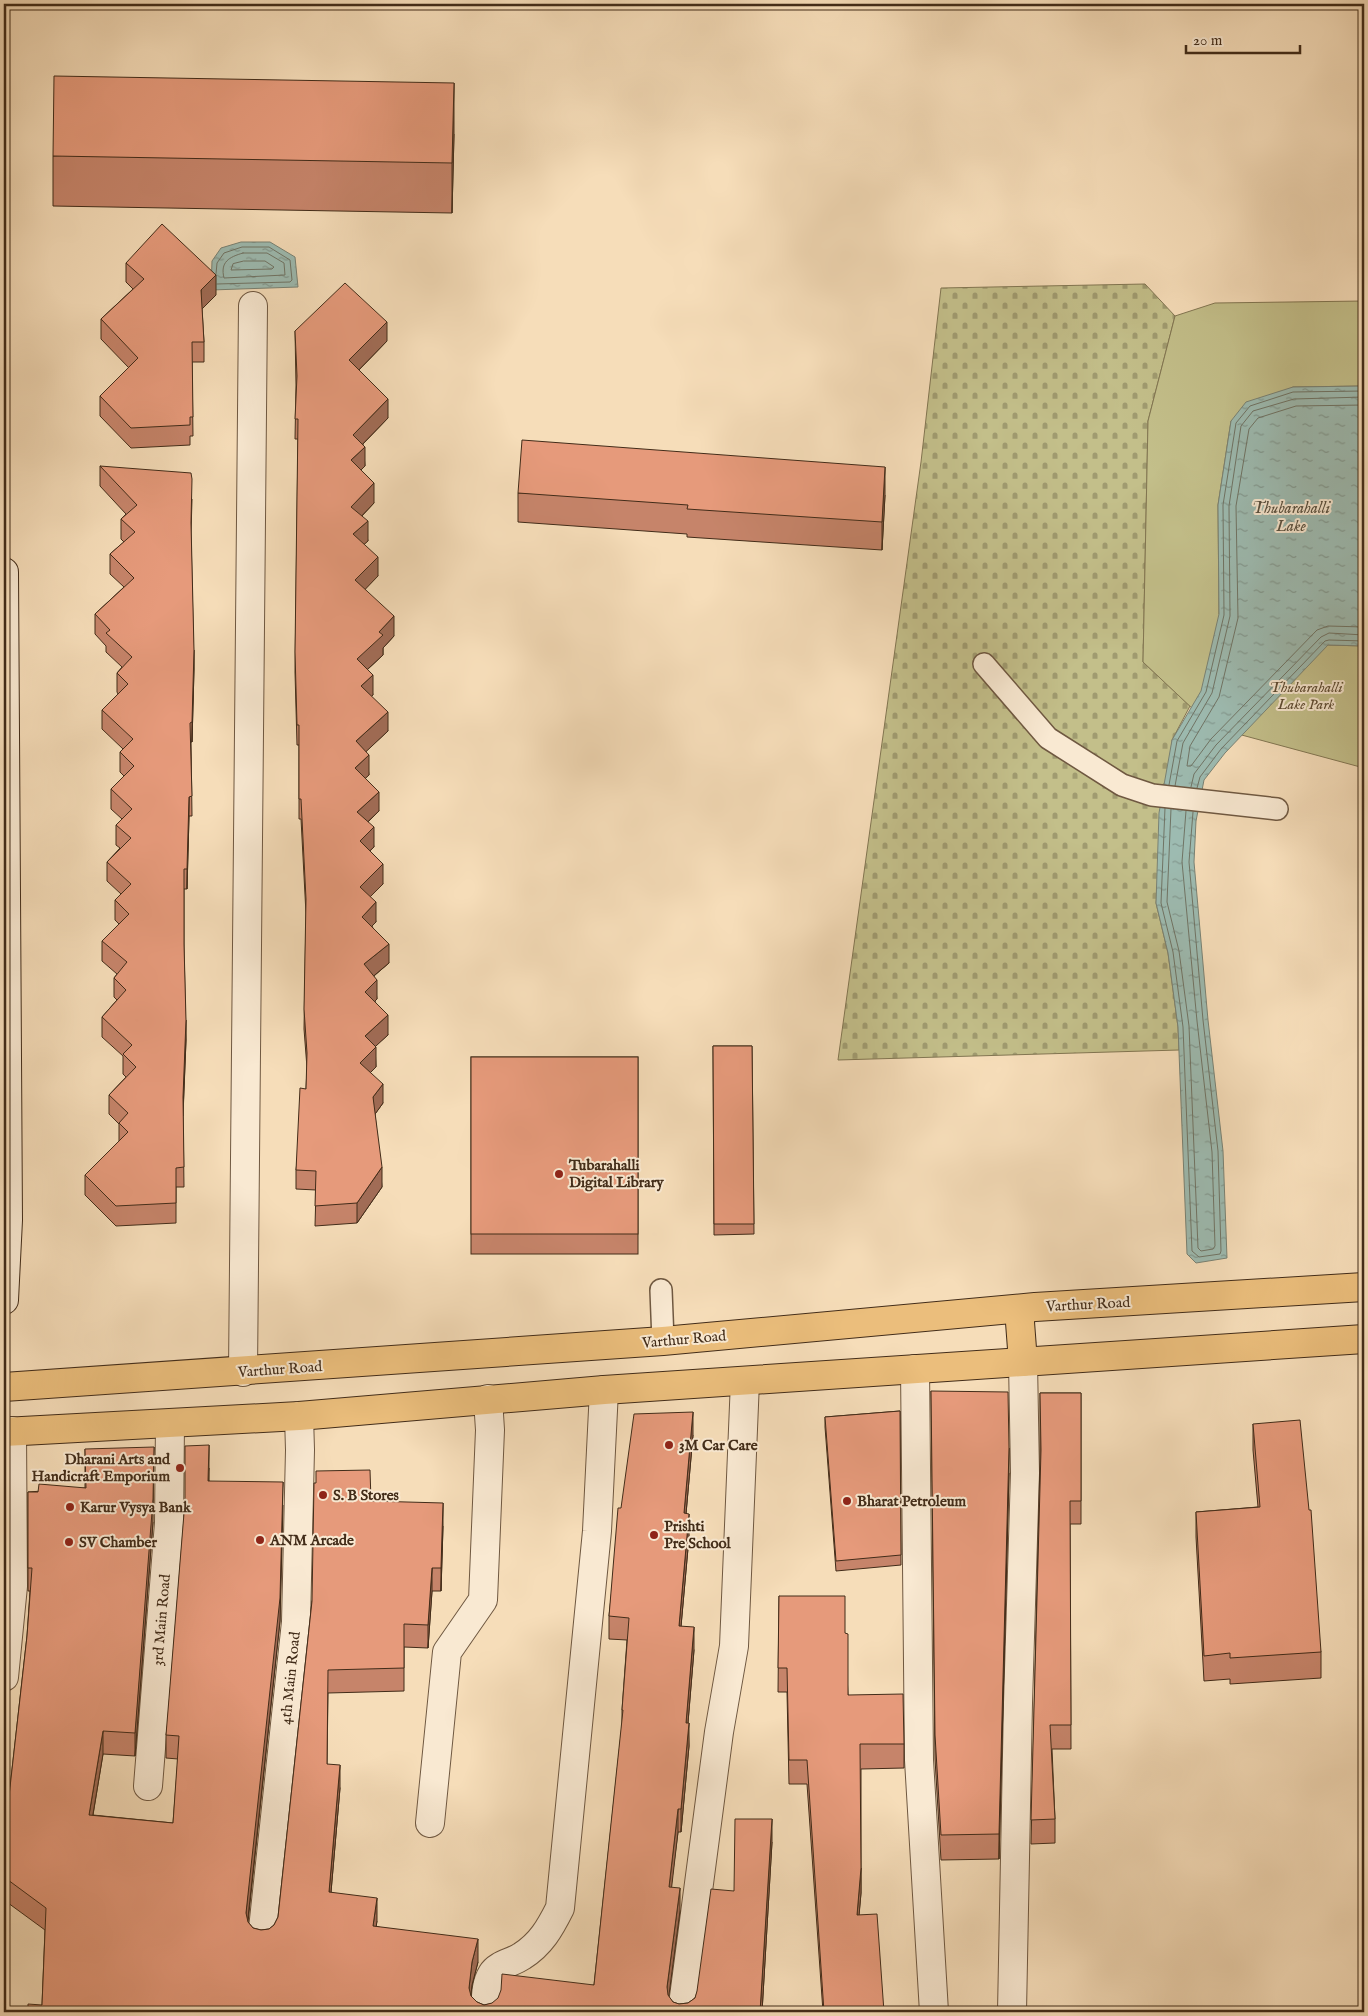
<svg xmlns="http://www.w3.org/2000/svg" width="1368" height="2016" viewBox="0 0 1368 2016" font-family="'IM FELL English',serif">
<defs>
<pattern id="cemetery-stones" width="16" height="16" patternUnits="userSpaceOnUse" patternTransform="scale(1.25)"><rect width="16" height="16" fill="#c3bf8a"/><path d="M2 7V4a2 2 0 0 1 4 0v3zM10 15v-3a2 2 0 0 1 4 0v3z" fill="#a09b70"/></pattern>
<pattern id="water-ripples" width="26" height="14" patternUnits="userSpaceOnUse" patternTransform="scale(1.25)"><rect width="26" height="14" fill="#9dbbb1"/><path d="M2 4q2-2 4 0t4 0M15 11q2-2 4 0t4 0" fill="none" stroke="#82988f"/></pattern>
</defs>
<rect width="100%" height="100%" fill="#f6ddb9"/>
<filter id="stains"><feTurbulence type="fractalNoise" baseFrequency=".004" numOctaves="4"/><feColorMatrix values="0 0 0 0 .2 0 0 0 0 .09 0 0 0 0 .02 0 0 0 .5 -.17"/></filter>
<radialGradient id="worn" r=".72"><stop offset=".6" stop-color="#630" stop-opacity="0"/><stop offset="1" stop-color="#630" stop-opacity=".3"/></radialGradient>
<!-- cemetery -->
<path fill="url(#cemetery-stones)" stroke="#827652" d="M1145 284 1175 316 1148 421 1143 662 1190 706 1172 740 1156 903 1168 953 1178 1027 1179 1050 838 1060 921 462 941 288Z"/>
<!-- park -->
<path fill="#c3bf8a" stroke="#827652" d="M1364 301V386L1293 387 1231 421 1218 505 1219 614 1329 645 1364 646V768L1212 727 1143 662 1148 421 1175 316 1215 303Z"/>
<!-- water -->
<g fill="url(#water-ripples)" stroke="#798274">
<path d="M241 242H270L295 257 298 287 211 290 212 261 221 248Z"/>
<path d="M1364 386V646L1328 645 1225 753 1204 780 1196 821 1194 862 1208 1020 1223 1151 1227 1258 1196 1263 1187 1254 1178 1027 1168 953 1156 903 1159 813 1172 740 1201 691 1219 614 1218 505 1231 421 1246 402 1293 387Z"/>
</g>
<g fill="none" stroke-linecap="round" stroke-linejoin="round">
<!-- shore -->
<g stroke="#707465" stroke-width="1">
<path d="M243 253H267L284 263 285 275 224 278C220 262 229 257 243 253Z"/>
<path d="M244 261H265L274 267 272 269 231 270 233 264Z"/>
<path d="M216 274 217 263 224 253 242 247H269L290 260 292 280 290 282 217 284"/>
<path d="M1364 405 1296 406 1258 418 1249 429 1236 506 1238 618 1219 697 1190 746 1187 766H1191L1211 739 1317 630 1328 626 1364 627"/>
<path d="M1169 785 1177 741 1206 692 1224 615 1223 505 1236 423 1250 406 1293 392 1364 391"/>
<path d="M1175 786 1183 743 1212 693 1230 616 1229 506 1241 426 1253 411 1294 399 1364 397"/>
<path d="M1191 787 1194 774 1216 745 1321 637 1329 633 1364 635"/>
<path d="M1197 788 1200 777 1221 749 1325 641 1329 640 1364 641"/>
<path d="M1165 808 1161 903 1173 952 1183 1027 1192 1251 1199 1257 1220 1254 1221 1251 1218 1151 1203 1020 1189 862 1193 812"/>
<path d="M1171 809 1167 902 1179 951 1189 1026 1198 1248 1201 1251 1213 1249 1215 1246 1212 1152 1197 1021 1182 862 1186 811"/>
</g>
<defs>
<g id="lane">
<path d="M984 664 1048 738 1122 785 1152 795 1277 809"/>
<path d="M661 1290 663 1341"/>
</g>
<g id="street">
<path d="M915 1369 919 1760 934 2012"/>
<path d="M243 1372 253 306"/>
<path d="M4 1677 13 1586 12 1431"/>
<path d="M148 1786 169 1523 170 1424"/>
<path d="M430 1823 447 1652 483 1600 490 1430 488 1399"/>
<path d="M262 1938 296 1622 300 1450 299 1416"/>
<path d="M485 2012C486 2000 485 1985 492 1974 498 1964 512 1963 522 1956 541 1944 550 1928 560 1908L597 1531 604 1390"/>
<path d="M682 2012 719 1732 734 1646 745 1381"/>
<path d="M1012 2012 1018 1703 1025 1473 1023 1362"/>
</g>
<path id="secondary" d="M4 572 8 1220 4 1300"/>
<g id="primary">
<path d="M1019 1309 1023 1362"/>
<path d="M4 1387 663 1341 1035 1307 1364 1287"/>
<path d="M4 1432 299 1416 604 1390 1364 1339"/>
</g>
</defs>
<!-- lane casing -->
<use href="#lane" stroke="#6f5841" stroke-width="24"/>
<!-- street casing -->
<use href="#street" stroke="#6f5841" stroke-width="30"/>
<!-- secondary casing -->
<use href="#secondary" stroke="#422c19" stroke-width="30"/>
<!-- primary casing -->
<use href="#primary" stroke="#422c19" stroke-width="30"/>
<!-- lane -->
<use href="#lane" stroke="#f9e9d2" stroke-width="21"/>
<!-- street -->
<use href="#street" stroke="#f9e9d2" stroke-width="28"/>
<!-- secondary -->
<use href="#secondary" stroke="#f9e9d2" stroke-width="28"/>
<!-- primary -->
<use href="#primary" stroke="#ebbe7c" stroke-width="28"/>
</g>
<!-- wall -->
<g fill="#c6846a" stroke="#422c19">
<path d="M454 134 452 213 53 206V156Z"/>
<path d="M126 263 216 295 202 309 204 342V362H192L193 436H190V445L131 448 100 416V396L129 368 101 339V319L133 289 126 282Z"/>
<path d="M295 331 387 341 359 370 388 418 363 444 365 466 361 470 374 503 362 516 368 541 364 544 378 576 365 589 394 636 383 648V655L367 670 373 695 371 696 388 731 366 751 369 775 365 778 379 811 368 822 374 847 370 851 383 884 370 897 376 922 372 926 389 963 374 976 377 999 375 1001 388 1035 375 1046 376 1067 370 1073 383 1103 375 1114 382 1187 357 1223 315 1226 316 1190 296 1189V1170L306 1089 307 1068 304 1029 306 914 301 819H299V745H297L295 672 298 439H295L296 385Z"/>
<path d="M100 466 192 499 191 533 194 669 192 742H191L192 816H189L187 889H184V947L186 1040 183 1112 184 1187H176V1223L116 1226 85 1195V1175L119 1141V1124L109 1114V1095L126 1077 123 1074V1056L102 1037V1017L117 1000 114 997V978L117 974 102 961V941L119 924 115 920V900L121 894 107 881V862L120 848 116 845V825L122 819 111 809V789L124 776 120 772V752L123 749 102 729V710L118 694 117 692V673L122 667 106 652V646L95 634V614L124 587 110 574V554L124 542 121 539V519L126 514 100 486Z"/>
<path d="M518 493 885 495 882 550 687 537V534L518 522Z"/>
<path d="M713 1046H752L754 1234 714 1235Z"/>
<rect x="471" y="1057" width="167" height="197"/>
<path d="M931 1391 1009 1473 999 1859 941 1860 935 1759Z"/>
<path d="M1040 1393H1081V1524H1070L1071 1749H1052L1055 1819V1843L1031 1844 1040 1459Z"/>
<path d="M900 1411 901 1565 836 1571 825 1427V1417Z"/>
<path d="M1253 1424 1321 1652V1678L1230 1684V1679L1204 1681 1196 1537V1512L1258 1507 1253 1450Z"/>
<path d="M693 1435 686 1514 689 1537 681 1626 694 1650 688 1723 689 1746 681 1832H678L671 1887 680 1911 668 1996 673 2002 679 2004 688 2003 695 1998 734 1891 772 1842 762 2012 42 2005 45 1930 4 1900V1814H7L27 1636 30 1591H28V1492L85 1488V1449L153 1522 135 1756 103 1754 93 1815 173 1823 178 1759 166 1758V1735L209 1468V1481L283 1505 280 1621 248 1922 253 1928 261 1930 269 1929 274 1925 278 1917 312 1601 371 1501 443 1526 441 1591H432L428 1648 404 1647V1691L328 1693 327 1764 340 1788 331 1892 377 1921 376 1926 478 1962 472 1985 471 1994V1996L477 2002 484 2005 594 1985 622 1725V1710L627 1640 609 1639V1616L621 1508Z"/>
<path d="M779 1596 845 1633 848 1695 904 1744V1768L861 1769V1893L859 1914 884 2012H823L807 1784H789L787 1692H778Z"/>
</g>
<!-- shaded-wall -->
<g fill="#a16c56" stroke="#422c19">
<path d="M454 83V134L452 213V163Z"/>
<path d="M216 275V295L201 310V290Z"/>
<path d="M387 322V341L349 380V360Z"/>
<path d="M388 399V418L353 454V435Z"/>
<path d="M365 447V466L351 480V460Z"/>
<path d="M885 467V495L882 550V522Z"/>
<path d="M374 483V503L351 527V507Z"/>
<path d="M368 521V541L353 554V534Z"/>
<path d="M378 557V576L355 600V580Z"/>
<path d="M394 616V636L383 648V655L357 679V659L379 632Z"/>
<path d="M194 650V669L192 742V722Z"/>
<path d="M373 675V695L361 706V686Z"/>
<path d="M388 712V731L356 761V741Z"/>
<path d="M369 755V775L355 788V768Z"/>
<path d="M379 792V811L357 832V812Z"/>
<path d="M189 797V816L187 889V869Z"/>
<path d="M374 827V847L360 860V841Z"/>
<path d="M383 864V884L360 907V887Z"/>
<path d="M376 902V922L362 936V917Z"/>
<path d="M389 944V963L364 984V964Z"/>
<path d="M377 980V999L365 1011V992Z"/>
<path d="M388 1015V1035L365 1056V1036Z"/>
<path d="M186 1020V1040L183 1116V1097Z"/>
<path d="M376 1047V1067L360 1083V1063Z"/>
<path d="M383 1084V1103L373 1117V1097Z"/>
<path d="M382 1167V1187L357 1223V1203Z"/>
<path d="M693 1412V1435L684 1536V1513Z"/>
<path d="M209 1445V1468L208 1504V1481Z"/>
<path d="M154 1447 153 1522 135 1756V1733Z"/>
<path d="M1009 1448V1473L999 1859V1834Z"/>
<path d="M283 1482 280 1621 246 1936V1913Z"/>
<path d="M443 1503V1526L441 1591V1568Z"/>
<path d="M689 1514V1537L679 1649V1626Z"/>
<path d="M432 1568V1591L428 1648V1625Z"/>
<path d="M694 1627V1650L686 1746V1723Z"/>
<path d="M689 1723V1746L681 1832V1809Z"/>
<path d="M103 1731V1754L89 1838V1815Z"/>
<path d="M340 1765V1788L329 1915V1892Z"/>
<path d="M678 1809V1832L669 1910V1887Z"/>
<path d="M772 1819V1842L762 2012H760Z"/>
<path d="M861 1868V1893L857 1939V1915Z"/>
<path d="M680 1888V1911L667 2010V1987Z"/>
<path d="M377 1898V1921L373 1949V1926Z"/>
<path d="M478 1939V1962L472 1985 469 2011V1988L472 1962Z"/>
</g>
<!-- building -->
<g fill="#e69a7b" stroke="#422c19">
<path d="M54 76 454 83 452 163 53 156Z"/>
<path d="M162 224 216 275 201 290 204 342H192L193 417H190V425L131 428 100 396 138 358 101 319 144 279 126 263Z"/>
<path d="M345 283 387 322 349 360 388 399 353 435 365 447 351 460 374 483 351 507 368 521 353 534 378 557 355 580 394 616 379 632 383 635 357 659 373 675 361 686 388 712 356 741 369 755 355 768 379 792 357 812 374 827 360 841 383 864 360 887 376 902 362 917 389 944 364 964 377 980 365 992 388 1015 365 1036 376 1047 360 1063 383 1084 373 1097 382 1167 357 1203 315 1206 316 1171 296 1170 300 1088 306 1089 307 1053 304 1009 306 899 301 799H299V725H297L295 652 298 419H295L297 376 295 331Z"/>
<path d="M522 440 885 467 882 522 687 509 688 505 518 493Z"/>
<path d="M100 466 191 473 192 479 191 523 194 650 192 722 190 723 192 796 189 797 187 869H184V944L186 1020 183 1097 184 1167 176 1168V1203L116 1206 85 1175 128 1132 119 1123 128 1113 109 1095 136 1067 123 1054 132 1045 102 1017 126 990 114 978 127 962 102 941 129 914 115 900 131 884 107 862 131 838 116 825 132 809 111 789 134 766 120 752 133 739 102 710 128 684 117 673 132 657 106 633 110 630 95 614 134 578 110 554 135 532 121 519 137 505Z"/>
<path d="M713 1046H752L754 1224H714Z"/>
<rect x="471" y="1057" width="167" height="177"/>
<path d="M931 1391 1008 1392 1009 1448 999 1834 941 1835 935 1735Z"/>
<path d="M1040 1393H1081V1501H1070L1071 1725H1050L1055 1819 1031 1820 1041 1450Z"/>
<path d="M900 1411 901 1555 836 1561 825 1417Z"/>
<path d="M693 1412 684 1513 689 1514 679 1626 694 1627 686 1723H689L681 1809H678L669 1887 680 1888 667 1987 668 1995 673 2002 679 2004 688 2003 695 1998 697 1991 711 1889 734 1891 735 1819H772L760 2012H28V2004L42 2005 46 1908 4 1877V1814H7L27 1636 32 1568H28V1492H38L39 1484 86 1488 85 1449 154 1447 153 1499 135 1733 103 1731 89 1815 173 1823 179 1736 166 1735 185 1501V1446L209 1445 208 1481 283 1482 280 1598 246 1913 248 1922 253 1928 261 1930 269 1929 274 1925 278 1917 312 1601 314 1483H316V1471L370 1470 371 1501 443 1503 441 1568H432L428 1625 404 1624V1668L328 1670 327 1764 340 1765 329 1892 377 1898 373 1926 478 1939 472 1962 469 1988 471 1996 477 2002 484 2005 492 2003 498 1998 501 1990 502 1974 594 1985 623 1710H622L629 1618 609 1616 618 1508H621L634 1414Z"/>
<path d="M1300 1420 1309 1510H1311L1321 1652 1230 1658V1653L1204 1656 1196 1512 1260 1507 1253 1424Z"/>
<path d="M779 1596H845V1633L848 1634V1695L903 1694 904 1744H860L861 1868 857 1915 877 1914 884 2012H824L807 1760H789L787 1668H778Z"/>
</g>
<!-- markers -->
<g fill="#8f2418" stroke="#f9e9d2" stroke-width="2">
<circle cx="559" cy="1174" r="5"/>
<circle cx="669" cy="1445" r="5"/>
<circle cx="180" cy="1468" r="5"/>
<circle cx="323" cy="1495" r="5"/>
<circle cx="847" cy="1501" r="5"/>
<circle cx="70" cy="1507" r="5"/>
<circle cx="654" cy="1535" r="5"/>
<circle cx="260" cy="1540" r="5"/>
<circle cx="69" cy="1542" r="5"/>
</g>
<g text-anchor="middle" stroke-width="4" stroke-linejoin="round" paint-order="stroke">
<!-- park labels -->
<g font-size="15" font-style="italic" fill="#5c4930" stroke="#f9e9d2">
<text x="1306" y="692">Thubarahalli<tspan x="1306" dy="17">Lake Park</tspan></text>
</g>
<!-- poi labels -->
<g font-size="15" font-weight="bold" fill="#422c19" stroke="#f9e9d2" text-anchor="start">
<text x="569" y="1170">Tubarahalli<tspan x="569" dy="17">Digital Library</tspan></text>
<text x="679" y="1450">3M Car Care</text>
<text x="170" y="1464" text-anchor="end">Dharani Arts and<tspan x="170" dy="17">Handicraft Emporium</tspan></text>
<text x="333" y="1500">S. B Stores</text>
<text x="857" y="1506">Bharat Petroleum</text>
<text x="80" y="1512">Karur Vysya Bank</text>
<text x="664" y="1531">Prishti<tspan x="664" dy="17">Pre School</tspan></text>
<text x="270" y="1545">ANM Arcade</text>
<text x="79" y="1547">SV Chamber</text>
</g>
<!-- street labels -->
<g font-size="15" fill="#422c19" stroke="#f9e9d2">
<text transform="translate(1088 1304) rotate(-3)" y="5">Varthur Road</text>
<text transform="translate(684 1339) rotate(-5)" y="5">Varthur Road</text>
<text transform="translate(280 1369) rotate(-4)" y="5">Varthur Road</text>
<text transform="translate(161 1620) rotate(-85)" y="5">3rd Main Road</text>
<text transform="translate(290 1678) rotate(-84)" y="5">4th Main Road</text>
</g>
<!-- water labels -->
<g font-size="16" font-style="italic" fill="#59503f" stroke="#f9e9d2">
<text x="1291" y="513">Thubarahalli<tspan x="1291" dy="18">Lake</tspan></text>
</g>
</g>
<!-- margin -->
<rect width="1368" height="2016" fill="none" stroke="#f6ddb9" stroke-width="20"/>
<rect x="5" y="5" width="1358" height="2006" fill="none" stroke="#422c19" stroke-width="2.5"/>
<rect x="10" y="10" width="1348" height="1996" fill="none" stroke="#422c19"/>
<!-- scale -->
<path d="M1186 45v8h114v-8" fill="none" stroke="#422c19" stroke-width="2.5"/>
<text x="1193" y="45" font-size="15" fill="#422c19" stroke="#f9e9d2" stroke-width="4" paint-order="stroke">20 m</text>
<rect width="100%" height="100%" filter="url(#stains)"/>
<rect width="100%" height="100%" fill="url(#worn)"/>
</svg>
